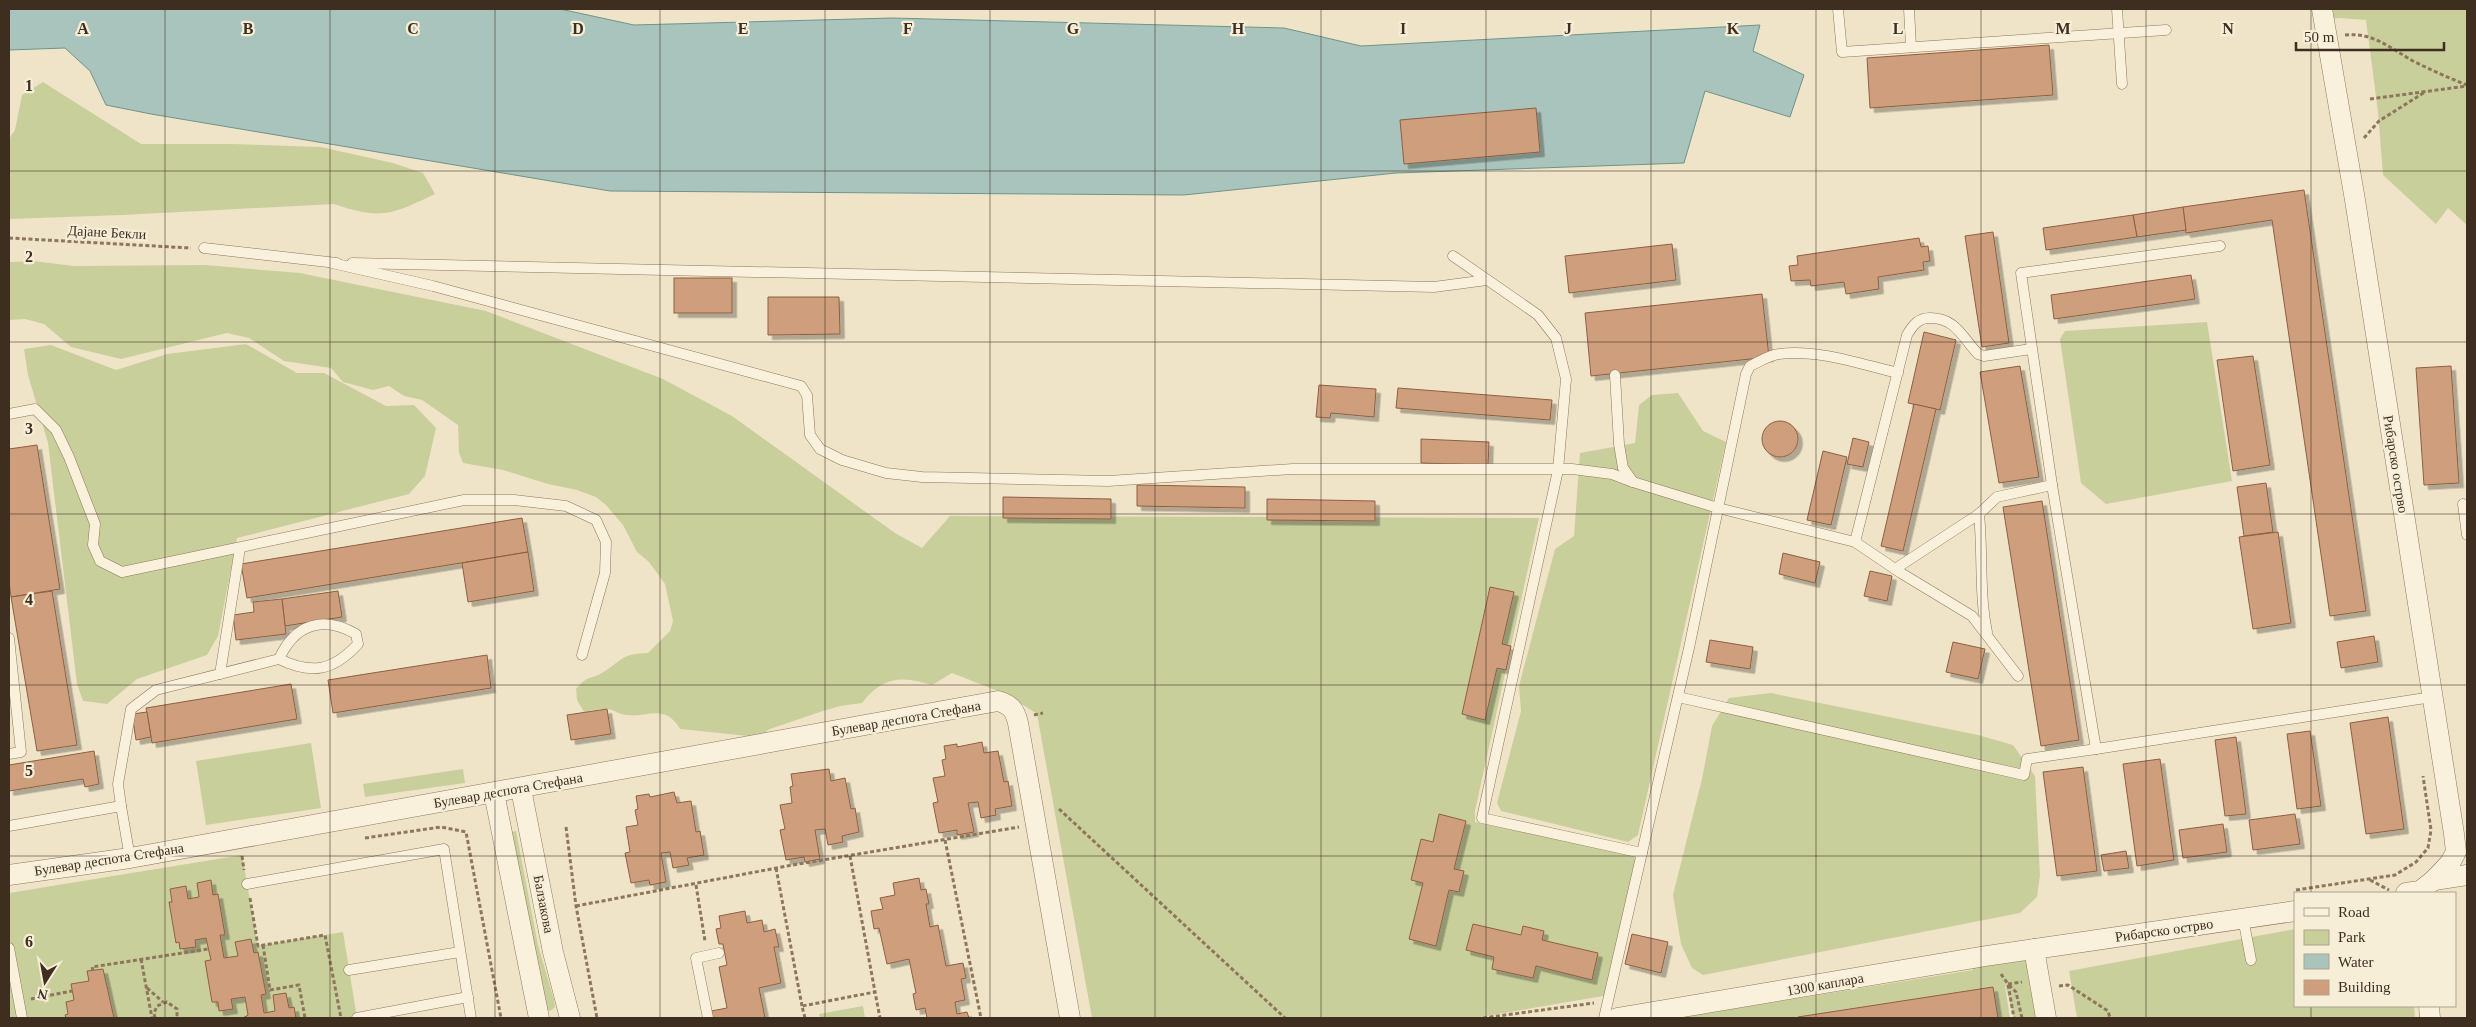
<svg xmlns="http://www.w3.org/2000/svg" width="2476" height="1027" viewBox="0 0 2476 1027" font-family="Georgia,serif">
<defs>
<filter id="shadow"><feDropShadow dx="4.5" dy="4.5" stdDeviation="0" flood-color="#0004"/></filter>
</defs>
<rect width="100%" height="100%" fill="#f0e4c8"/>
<!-- green -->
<g fill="#c9cf9b">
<path d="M2323 9H2467V225L2448 208 2436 224 2383 175 2378 112 2366 20 2339 18 2325 20Z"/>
<path d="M43 82 141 144H232L321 147 393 163 423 173 435 194C391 215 381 220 334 204L123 215 9 219V139L15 130 22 95Z"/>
<path d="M33 261 74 266 205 265 300 273 486 311 663 379 732 416 895 533 922 548 950 516 1539 518 1475 811V822L1634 856 1638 868 1609 995 1474 1018H1092L1037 714 1008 695 952 673 932 685C902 676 883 676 862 703L840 706 823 711 770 729 758 737 680 729C664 703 649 718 627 715 620 715 614 710 608 709 601 708 591 711 584 712L577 700 576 689C588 674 592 680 605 671 625 658 622 654 648 653L670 631 673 621 665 584 649 562 637 552 623 525 606 505 596 497 577 490 548 484 503 470 463 463 459 453 458 425 422 400 404 396 389 386 373 390 343 382 331 368 284 361 249 338 227 333 121 359 71 347 44 324 25 319 9 320V262Z"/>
<path d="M2207 322 2232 481 2106 504 2081 483 2060 339 2065 331Z"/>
<path d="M246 344 297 373H324L386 406 414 405 436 428 425 476 409 494 237 538 218 636 207 655 137 679 107 704 83 701 77 684 48 443 28 375 24 349 51 345 116 370 167 354Z"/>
<path d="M1678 393 1703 431 1726 442 1638 835 1628 842 1501 811 1497 803 1521 711 1519 686 1555 549 1574 536 1580 453 1635 443 1639 405 1652 395Z"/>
<path d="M1771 693 1978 735 2013 745 2035 776 2040 875 2037 897 2020 913 1703 975 1692 968 1681 944 1673 895 1702 779 1712 726 1729 698Z"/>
<path d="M311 743 321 808 206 825 196 761Z"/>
<path d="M463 769 465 783 365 797 363 784Z"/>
<path d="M516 831 538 945 554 1000 555 1007 550 1011 543 1008 511 832Z"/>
<path d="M242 855 258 946 343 932 357 1018H114L103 969 87 971 89 981 71 984 74 1000 66 1002 68 1014 66 1015V1018H9V893Z"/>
<path d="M2295 929V1006H2414L2415 1018H2077L2069 971Z"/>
<path d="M2034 949 2046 1018H2014L2004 980 2010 1018H1677L1973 970 1971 958Z"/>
<path d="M863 1006 865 1018H820L819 1014Z"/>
</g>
<!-- water -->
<path fill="#a9c4bc" stroke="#6f938a" d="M9 9H560L634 25 892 18 1284 28 1361 46 1760 25 1753 51 1804 75 1790 117 1705 91 1684 163 1396 173 1184 195 610 191 151 114 106 105 90 71 65 48 9 50Z"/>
<!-- building -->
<g fill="#cf9f7d" stroke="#8d5f41" filter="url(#shadow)">
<path d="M2049 45 2053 95 1870 108 1867 58Z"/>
<path d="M1536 108 1540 152 1404 164 1400 120Z"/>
<path d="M2304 190 2366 611 2330 616 2272 220 2186 233 2183 207Z"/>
<path d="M2183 207 2186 230 2137 237 2133 215Z"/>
<path d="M2133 215 2137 237 2046 250 2043 228Z"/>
<path d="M1993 232 2009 343 1982 347 1965 236Z"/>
<path d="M1919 238 1921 247 1928 246 1930 261 1923 262 1924 270 1878 277 1879 289 1846 294 1844 282 1811 286 1810 280 1791 281 1789 266 1798 265 1797 256Z"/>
<path d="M1672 244 1676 280 1569 293 1565 256Z"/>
<path d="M2191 275 2195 299 2054 319 2051 295Z"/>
<rect x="674" y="278" width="58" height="35"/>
<path d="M1762 294 1769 357 1591 376 1585 313Z"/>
<path d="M768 297H839L840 334 768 335Z"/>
<path d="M1924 332 1956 340 1940 410 1908 403Z"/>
<path d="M2253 356 2270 465 2233 471 2217 360Z"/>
<path d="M2020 366 2039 477 1999 483 1980 372Z"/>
<path d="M2451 366 2459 483 2424 485 2416 368Z"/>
<path d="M1319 385 1376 389 1374 417 1331 413 1330 418 1316 417Z"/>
<path d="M1398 388 1552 400 1550 420 1396 408Z"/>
<path d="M1914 404 1936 409 1903 551 1881 546Z"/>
<circle cx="1780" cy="439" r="18"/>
<path d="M1853 438 1869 442 1863 467 1847 464Z"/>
<path d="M1421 439 1489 442 1488 465 1421 463Z"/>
<path d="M37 445 60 589 11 597 9 582V449Z"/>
<path d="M1823 451 1847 457 1831 525 1807 520Z"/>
<path d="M2266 483 2273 532 2244 536 2237 487Z"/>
<path d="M1137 485 1245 487V508L1137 506Z"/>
<path d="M1003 497 1111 499V519L1003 518Z"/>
<path d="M1267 499 1375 501V521L1267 520Z"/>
<path d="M2042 501 2079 740 2041 746 2003 507Z"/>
<path d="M522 518 528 552 247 598 241 564Z"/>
<path d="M2278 532 2291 623 2253 629 2239 537Z"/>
<path d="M528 552 534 591 468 602 462 563Z"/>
<path d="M1783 553 1820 562 1815 583 1779 574Z"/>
<path d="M1870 571 1892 576 1887 601 1864 596Z"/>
<path d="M1490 587 1514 592 1502 644 1511 646 1506 670 1497 668 1485 720 1462 714Z"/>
<path d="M52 591 77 745 37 751 11 597Z"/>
<path d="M338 591 342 617 285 626 282 599Z"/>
<path d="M282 599 286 634 236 640 233 615 254 612 253 602Z"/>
<path d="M2374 636 2378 662 2341 668 2337 642Z"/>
<path d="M1710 640 1753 647 1750 669 1706 662Z"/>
<path d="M1953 642 1985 649 1978 679 1946 672Z"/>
<path d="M487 655 491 688 333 713 328 680Z"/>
<path d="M291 684 297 719 152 743 146 708Z"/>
<path d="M607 709 611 734 571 740 567 715Z"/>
<path d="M147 712 151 737 136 740 132 714Z"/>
<path d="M2388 717 2404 829 2366 834 2350 723Z"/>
<path d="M2310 731 2321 806 2297 809 2287 734Z"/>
<path d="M2236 737 2246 814 2225 816 2215 740Z"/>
<path d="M982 742 984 753 998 751 1004 782 1008 781 1012 806 995 809 996 815 981 818 978 802 968 803 974 832 957 835V830L939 833 933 803 938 802 933 778 945 776 942 760 946 759 944 746 957 744V747Z"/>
<path d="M94 751 99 784 85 787 83 779 9 791V765Z"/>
<path d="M2160 759 2174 860 2137 866 2123 764Z"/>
<path d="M2083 767 2097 871 2057 876 2043 772Z"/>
<path d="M829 769 831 781 845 778 851 809 855 808 859 832 842 836 843 842 828 845 825 829 815 830 820 859 805 862 804 857 786 860 780 830 785 829 780 805 792 803 790 787 793 786 791 774Z"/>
<path d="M674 792 677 803 691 801 696 832 700 831 704 855 687 858 689 865 673 868 670 852 661 853 666 882 650 885 649 880 631 883 625 853 630 852 626 827 638 825 635 810 638 809 636 796 649 794 650 797Z"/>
<path d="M1439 814 1466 821 1454 869 1464 871 1459 892 1449 890 1436 946 1409 939 1423 883 1411 880 1421 839 1433 842Z"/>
<path d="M2295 814 2300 844 2253 850 2249 820Z"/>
<path d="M2223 824 2227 852 2183 858 2179 830Z"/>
<path d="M2126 851 2129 868 2104 871 2101 855Z"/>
<path d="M919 878 921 890 926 889 929 904H926L930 927 938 925 946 966 963 963 966 978 961 979 965 1000 955 1002 957 1014 967 1012 969 1018H927L925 1008 916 1010 913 994 916 993 909 959 887 964 879 928 874 929 871 911 883 909 880 898 895 895 893 883Z"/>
<path d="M211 880 213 895 218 894 225 935H220L224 958 238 956 235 942 251 939 254 953 258 952 266 994 261 995 264 1013 275 1011 273 995 286 993 289 1008 294 1007 296 1018H243L248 1015 245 997 231 999 233 1009 219 1011 218 1002H212L205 961 211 960 206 938 195 940 196 947 180 949 179 942 176 943 169 902H172L170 889 186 886 188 899 199 897 197 883Z"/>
<path d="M745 911 747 923 762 920 764 932 775 929 779 947H774L781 983 759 988 765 1018H712L711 1011 727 1008 719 967 727 965 723 944H719L716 929 721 928 719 916Z"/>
<path d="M1473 924 1521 935 1523 926 1544 931 1542 940 1598 953 1592 980 1536 966 1533 978 1492 969 1494 957 1466 950Z"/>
<path d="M1632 934 1668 942 1661 973 1625 964Z"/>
<path d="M103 969 114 1018H66L65 1015 68 1014 66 1002 74 1000 71 984 89 981 87 971Z"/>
<path d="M1993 987 1998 1018H1799L1798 1017Z"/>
</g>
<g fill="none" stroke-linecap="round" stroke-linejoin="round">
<defs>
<g id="service">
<path d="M1838 9 1842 52 2166 30"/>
<path d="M1909 9 1911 47"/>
<path d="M2117 9 2122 84"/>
<path d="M204 248 337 263"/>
<path d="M1453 256 1538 315 1556 338 1566 379 1558 470 1482 818 1642 853"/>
<path d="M332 263 433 286 801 386 807 395 810 435 820 449 842 460 886 473 922 477 1108 481 1293 469H1572L1612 474 1633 482"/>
<path d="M352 263 1434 287 1487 280"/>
<path d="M1615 375 1619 444 1623 468 1633 482 1718 508 1855 542 1901 573 1972 616 2018 676"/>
<path d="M9 414 35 409 56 430 69 457 95 524 93 545 100 561 122 572 464 500H514L566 506 596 520 606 542 605 573 582 655"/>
<path d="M2463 504 2467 535"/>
<path d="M1979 514C1983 553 1979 594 1987 632"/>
<path d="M1855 542 1907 335C1913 325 1918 318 1930 318 1956 318 1962 337 1978 354L1984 356 2031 349"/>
<path d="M1895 569 1979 514 1997 497 2052 485"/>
<path d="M9 638 21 752 9 754"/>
<path d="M220 674 240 548"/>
<path d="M1678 697 2024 775 2027 759 2096 749 2052 485 2021 273 2220 246"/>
<path d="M2096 749 2432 697"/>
<path d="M121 806 130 858"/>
<path d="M9 826 121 806 118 784 131 709 156 690 279 659C312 675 333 671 358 644L356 634C323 615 295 624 279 659"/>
<path d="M247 884 444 849 471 1018"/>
<path d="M2243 918 2251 960"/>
<path d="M9 948 22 1018"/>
<path d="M349 970 460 952"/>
<path d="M357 1018 468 997"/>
<path d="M708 1018 696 958 719 953"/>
<path d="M1604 1018 1689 648 1746 374 1750 366C1759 362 1769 355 1779 354 1818 349 1860 364 1898 373"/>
</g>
<g id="minor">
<path d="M2322 9 2355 200 2454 834 2456 852 2450 863 2434 880 2420 891 2406 893"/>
<path d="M521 789 553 952 570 1018"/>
<path d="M494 793 539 1018"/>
<path d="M9 875 130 858 998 701C1011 705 1015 710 1018 723L1070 1018"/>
<path d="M2434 880 2467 875"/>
<path d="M2034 949 2046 1018"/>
<path d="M2429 1006 2430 1018"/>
<path d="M1617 1018 1986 956 2295 911"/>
</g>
</defs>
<!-- service casing -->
<use href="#service" stroke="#8d765c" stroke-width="11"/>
<!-- minor casing -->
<use href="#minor" stroke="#8d765c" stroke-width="21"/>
<!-- path -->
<g stroke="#8d765c" stroke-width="3" stroke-dasharray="4 2.5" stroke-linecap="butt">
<path d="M2345 35C2373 32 2390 48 2413 61 2431 70 2449 78 2467 85"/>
<path d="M2370 99 2467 86"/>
<path d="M2364 138 2379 121 2425 92"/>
<path d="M9 238 191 248"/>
<path d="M1034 715 1043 713"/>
<path d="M1059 809 1285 1018"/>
<path d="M566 827 576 906 597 1018"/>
<path d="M365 838 441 827 466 832 501 1018"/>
<path d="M945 840 981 1018"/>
<path d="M242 856 244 870"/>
<path d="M850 856 875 992"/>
<path d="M776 868 802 1006"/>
<path d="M2370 880 2389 890"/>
<path d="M696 885 705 941"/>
<path d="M2296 890 2395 875 2416 862 2428 848 2431 830 2423 776"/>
<path d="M250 898 258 946 325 935 341 1018"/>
<path d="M576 906 787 866 1019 827"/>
<path d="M263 945 270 990 299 985 305 1018"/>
<path d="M141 959 152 1018"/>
<path d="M93 971 92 967 208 949"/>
<path d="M2001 974 2008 984 2014 1018"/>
<path d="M2008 984 2022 982"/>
<path d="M2009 985 2016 992 2022 1018"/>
<path d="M2059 986 2068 985 2108 1011 2110 1018"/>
<path d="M147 988 163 1002"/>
<path d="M31 999 72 991"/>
<path d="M155 1018 154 1013 157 1006 167 1002 177 1009V1018"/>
<path d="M805 1018 802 1006 875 992 880 1018"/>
<path d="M1483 1018 1594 1003"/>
</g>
<!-- service -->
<use href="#service" stroke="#faf1dc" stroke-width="10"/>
<!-- minor -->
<use href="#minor" stroke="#faf1dc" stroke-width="20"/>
</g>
<!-- grid -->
<path fill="none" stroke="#3d2e20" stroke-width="1" stroke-opacity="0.55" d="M165 9V1018M330 9V1018M495 9V1018M660 9V1018M825 9V1018M990 9V1018M1155 9V1018M1321 9V1018M1486 9V1018M1651 9V1018M1816 9V1018M1981 9V1018M2146 9V1018M2311 9V893M9 171H2467M9 342H2467M9 514H2467M9 685H2467M9 856H2467M2311 1006V1018"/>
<g text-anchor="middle" stroke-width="4.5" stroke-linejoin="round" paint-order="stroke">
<!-- street labels -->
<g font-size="14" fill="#3d2e20" stroke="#f7eed8">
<text transform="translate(107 232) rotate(3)" y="5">Дајане Бекли</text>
<text transform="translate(2396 464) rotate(81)" y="5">Рибарско острво</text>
<text transform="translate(906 718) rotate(-10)" y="5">Булевар деспота Стефана</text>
<text transform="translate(508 790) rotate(-10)" y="5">Булевар деспота Стефана</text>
<text transform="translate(109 859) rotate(-9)" y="5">Булевар деспота Стефана</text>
<text transform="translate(544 904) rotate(79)" y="5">Балзакова</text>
<text transform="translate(2164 930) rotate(-8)" y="5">Рибарско острво</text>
<text transform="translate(1825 984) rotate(-10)" y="5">1300 каплара</text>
</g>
</g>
<g font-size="16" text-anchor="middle" font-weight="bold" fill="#3d2e20" stroke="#f7eed8" stroke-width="4.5" stroke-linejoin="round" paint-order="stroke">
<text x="83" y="34">A</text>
<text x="248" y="34">B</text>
<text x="413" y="34">C</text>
<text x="578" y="34">D</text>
<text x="743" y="34">E</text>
<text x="908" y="34">F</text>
<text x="1073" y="34">G</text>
<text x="1238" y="34">H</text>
<text x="1403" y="34">I</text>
<text x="1568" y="34">J</text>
<text x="1733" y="34">K</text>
<text x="1898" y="34">L</text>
<text x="2063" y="34">M</text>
<text x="2228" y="34">N</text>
<text x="29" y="91">1</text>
<text x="29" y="262">2</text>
<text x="29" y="434">3</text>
<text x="29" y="605">4</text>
<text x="29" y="776">5</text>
<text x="29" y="947">6</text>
</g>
<!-- border -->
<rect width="2476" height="1027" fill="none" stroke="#3d2e20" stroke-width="20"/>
<!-- legend -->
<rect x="2294" y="892" width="162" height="115" fill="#f7eed8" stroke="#ada18e"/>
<rect x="2304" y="908" width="25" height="8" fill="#faf1dc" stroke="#ada18e"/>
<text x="2338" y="917" font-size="15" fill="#3d2e20">Road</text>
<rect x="2304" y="930" width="25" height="15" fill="#c9cf9b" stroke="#ada18e"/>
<text x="2338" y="942" font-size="15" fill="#3d2e20">Park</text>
<rect x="2304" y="954" width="25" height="15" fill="#a9c4bc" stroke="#ada18e"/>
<text x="2338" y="967" font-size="15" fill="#3d2e20">Water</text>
<rect x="2304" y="980" width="25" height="15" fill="#cf9f7d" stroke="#ada18e"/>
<text x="2338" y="992" font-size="15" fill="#3d2e20">Building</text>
<!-- north arrow -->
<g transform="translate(45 982) rotate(191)" stroke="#f7eed8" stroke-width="4" paint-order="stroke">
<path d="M0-4L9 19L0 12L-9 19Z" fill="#3d2e20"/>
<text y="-8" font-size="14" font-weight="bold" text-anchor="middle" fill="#3d2e20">N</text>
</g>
<!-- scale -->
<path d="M2296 42v8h148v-8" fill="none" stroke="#3d2e20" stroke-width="2.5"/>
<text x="2304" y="42" font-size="15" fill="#3d2e20" stroke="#f7eed8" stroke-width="4" paint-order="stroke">50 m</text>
</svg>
